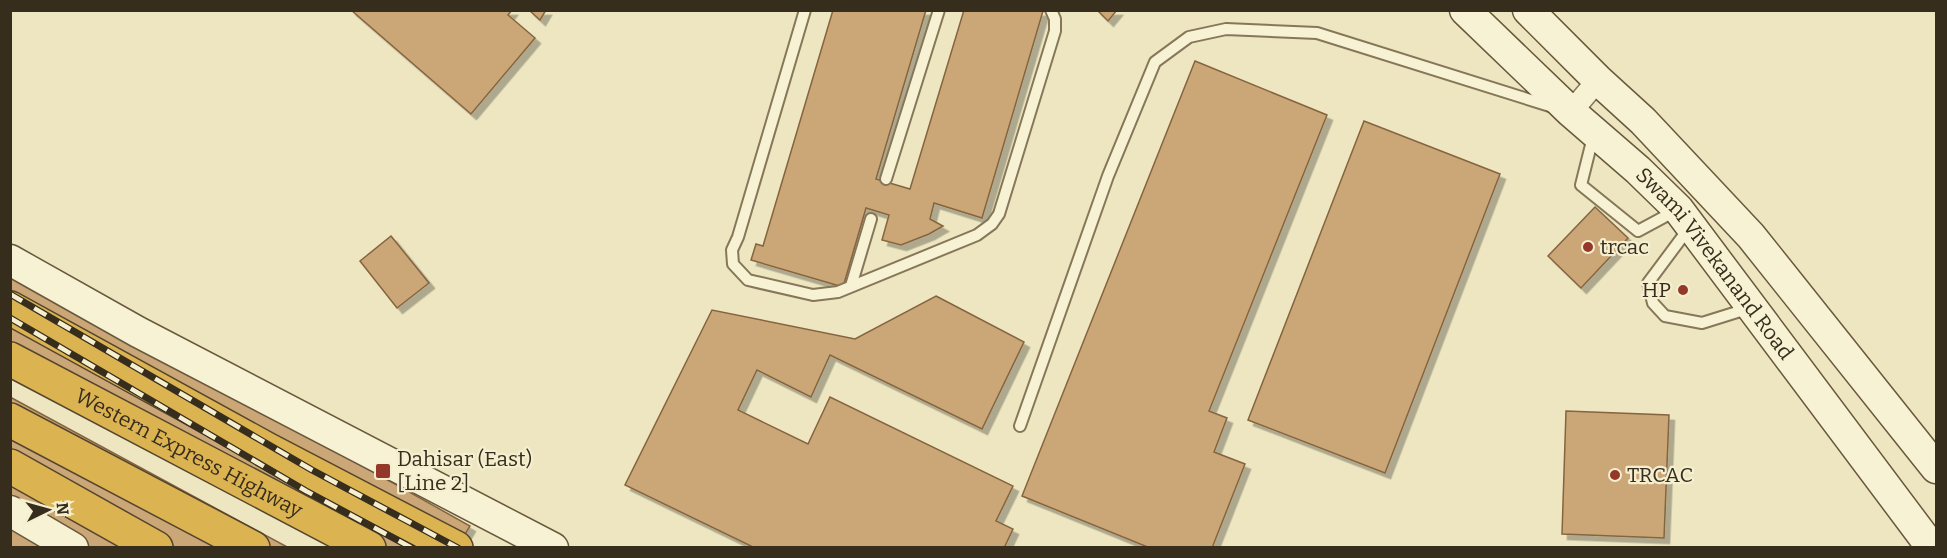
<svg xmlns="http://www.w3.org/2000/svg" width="1947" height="558" viewBox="0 0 1947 558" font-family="Bitter,serif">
<defs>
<filter id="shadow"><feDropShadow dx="5.5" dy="5.5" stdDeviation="0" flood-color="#0004"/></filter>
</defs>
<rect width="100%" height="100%" fill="#ede6c1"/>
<!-- building -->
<g fill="#cba677" stroke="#85653f" stroke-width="1.5" filter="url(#shadow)">
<path d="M351 10H512L508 15 535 38 471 114Z"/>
<path d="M529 10H546L540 20Z"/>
<path d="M833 10H926L876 179 910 189 964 10 1043 11 982 218 934 203 930 219 943 226 929 234 901 245 882 240 889 215 866 208 843 287 751 260 756 244 763 246Z"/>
<path d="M1097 10H1117L1108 21Z"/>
<path d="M1195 61 1327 115 1209 411 1227 418 1214 452 1245 464 1212 548H1150L1022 496Z"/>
<path d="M1364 121 1500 174 1385 473 1248 420Z"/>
<path d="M1595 207 1628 238 1581 288 1548 256Z"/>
<path d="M391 236 429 283 397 308 360 261Z"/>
<path d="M10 269 470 526 457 548H385L10 348Z"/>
<path d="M936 296 1024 342 982 429 830 355 811 397 757 370 738 410 808 444 830 397 1013 486 996 521 1013 529 1004 548H755L625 485 712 310 855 339Z"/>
<path d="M10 397 289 548H10Z"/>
<path d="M1566 411 1669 415 1664 538 1562 534Z"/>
</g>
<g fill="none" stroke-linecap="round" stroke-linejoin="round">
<defs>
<g id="lane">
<path d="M805 10 738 237 732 250 733 264 748 280 813 295 838 292 977 235 992 224 999 214 1055 31V19L1051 10"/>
<path d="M1593 137 1581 185 1638 231 1677 210"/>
<path d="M886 179 939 10"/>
<path d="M1689 228 1648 283 1653 303 1665 316 1702 323 1750 308"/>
<path d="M851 286 871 219"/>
<path d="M1020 426 1108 176 1155 62 1189 37 1226 29 1317 33 1553 107"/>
</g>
<path id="street" d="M1571 112 1598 80"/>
<g id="secondary">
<path id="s1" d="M1465 10 1571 112 1638 170 1678 209 1932 548"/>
<path d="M1528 10 1598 80 1643 121 1751 236 1936 468"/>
<path d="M10 260 138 332 553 548"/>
<path d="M10 511 73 548"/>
</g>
<g id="highway">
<path d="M10 308 270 451 456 548"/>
<path id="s2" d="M10 359 369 548"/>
<path d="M10 420 253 548"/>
<path d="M10 466 156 548"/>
</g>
</defs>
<!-- lane casing -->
<use href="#lane" stroke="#867759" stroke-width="14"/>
<!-- street casing -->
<use href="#street" stroke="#867759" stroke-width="24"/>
<!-- secondary casing -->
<use href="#secondary" stroke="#68583c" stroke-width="33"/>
<!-- highway casing -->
<use href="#highway" stroke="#54452d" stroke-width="36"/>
<!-- lane -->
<use href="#lane" stroke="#f8f2d4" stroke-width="10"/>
<!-- street -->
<use href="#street" stroke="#f8f2d4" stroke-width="21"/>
<!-- secondary -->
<use href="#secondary" stroke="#f8f2d4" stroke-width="30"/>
<!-- highway -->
<use href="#highway" stroke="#dcb351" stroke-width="33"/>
<defs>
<g id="rail">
<path d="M10 294 312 470 458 548"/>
<path d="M10 318 306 491 412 548"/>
</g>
</defs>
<!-- rail casing -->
<use href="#rail" stroke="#362d1d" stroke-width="7"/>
<!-- rail -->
<use href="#rail" stroke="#f5efd0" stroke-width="4.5" stroke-dasharray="14" stroke-linecap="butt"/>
</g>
<!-- markers -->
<g fill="#943829" stroke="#f5efd0" stroke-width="2">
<circle cx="1588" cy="247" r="6"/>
<circle cx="1683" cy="290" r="6"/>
<rect x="375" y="463" width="16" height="16" rx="3"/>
<circle cx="1615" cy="475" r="6"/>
</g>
<g text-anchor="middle" stroke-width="4.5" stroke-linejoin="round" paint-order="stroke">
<!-- poi labels -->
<g font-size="21" fill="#362d1d" stroke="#f5efd0" text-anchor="start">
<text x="1600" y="254">trcac</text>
<text x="1671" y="297" text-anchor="end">HP</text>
<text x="397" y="466">Dahisar (East)<tspan x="397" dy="24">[Line 2]</tspan></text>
<text x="1627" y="482">TRCAC</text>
</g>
<!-- street labels -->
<g font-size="21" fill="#362d1d" stroke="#f5efd0">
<text dy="7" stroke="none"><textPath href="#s1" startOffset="357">Swami Vivekanand Road</textPath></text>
<text dy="7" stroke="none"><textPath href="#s2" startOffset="202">Western Express Highway</textPath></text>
</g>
</g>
<!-- border -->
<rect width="1947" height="558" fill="none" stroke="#362d1d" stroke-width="24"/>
<!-- north arrow -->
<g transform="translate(48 510) rotate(85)" stroke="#f5efd0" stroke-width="4.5" paint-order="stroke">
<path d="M0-4.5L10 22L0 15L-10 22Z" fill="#362d1d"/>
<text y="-9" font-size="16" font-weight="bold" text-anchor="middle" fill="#362d1d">N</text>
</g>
</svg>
